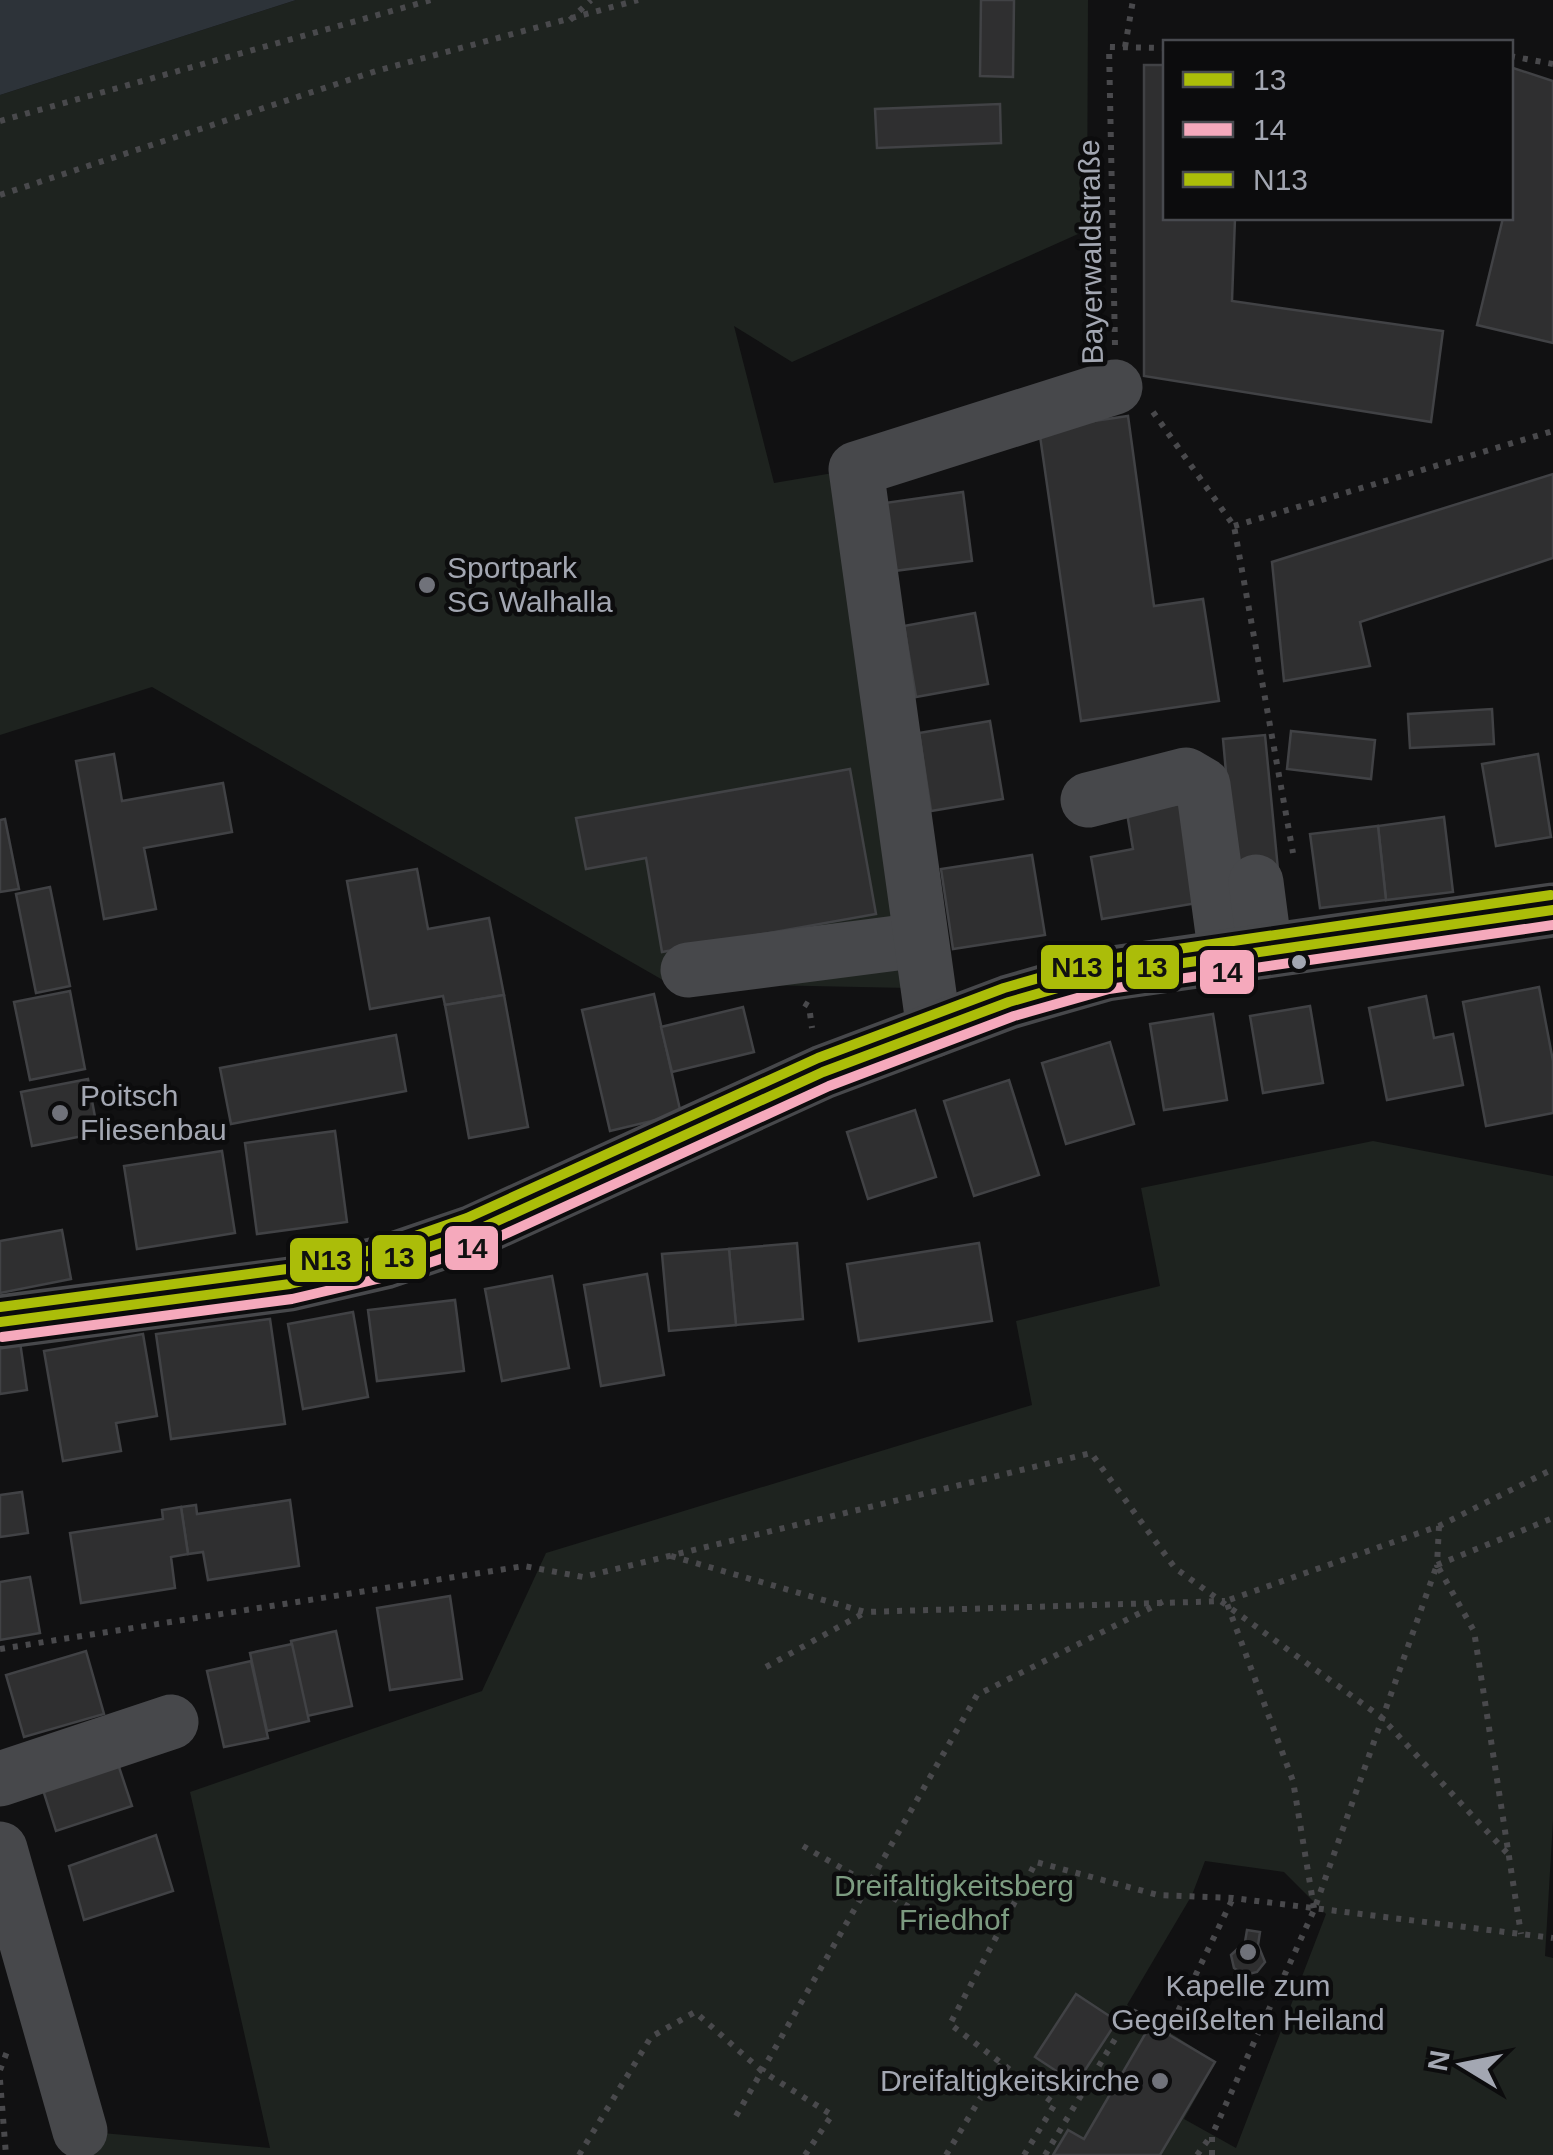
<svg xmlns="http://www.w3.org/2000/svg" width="1553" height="2155" viewBox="0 0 1553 2155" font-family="Arial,sans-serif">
<rect width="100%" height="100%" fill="#111112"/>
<!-- green -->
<g fill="#1e231f" fill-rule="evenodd">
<path d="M296 0H1088L1087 230 792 362 734 326 774 483 839 472 909 988 668 983 152 687 0 735V95Z"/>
<path d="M1373 1141 1553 1176V1821L1545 1956 1553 1958V2155H88L80 2131 270 2148 190 1792 482 1691 546 1553 1032 1405 1016 1321 1160 1286 1141 1188ZM1205 1861 1284 1872 1326 1914 1236 2148 1184 2119 1216 2062 1127 2005 1192 1895Z"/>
</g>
<!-- water -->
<path fill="#2d3339" d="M0 0H296L0 95Z"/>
<!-- building -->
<g fill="#2f2f30" stroke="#414245" stroke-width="2.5">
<path d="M981 0H1014L1013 77 980 76Z"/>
<path d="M1144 65H1166V218H1235L1232 301 1443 331 1431 422 1144 376Z"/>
<path d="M1510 67 1553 81V343L1477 325 1503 218H1510Z"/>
<path d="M1000 104 1001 143 877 148 875 109Z"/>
<path d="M1128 416 1154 606 1203 599 1219 701 1081 721 1039 429Z"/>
<path d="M1553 474V558L1360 622 1370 666 1284 681 1272 562Z"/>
<path d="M963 492 972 561 894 571 885 503Z"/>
<path d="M975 613 988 684 916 697 904 626Z"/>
<path d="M1492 709 1494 744 1410 748 1408 714Z"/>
<path d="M990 721 1003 799 931 811 919 733Z"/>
<path d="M1291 731 1375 740 1371 779 1287 769Z"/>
<path d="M1265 735 1279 880 1236 884 1223 739Z"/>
<path d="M114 754 122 801 223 783 232 832 144 848 156 909 104 919 76 761Z"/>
<path d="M1538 754 1551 837 1496 846 1482 764Z"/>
<path d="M850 769 876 914 662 952 646 858 586 869 576 818Z"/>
<path d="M1186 803 1203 902 1102 919 1091 857 1133 849 1127 813Z"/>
<path d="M1444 817 1453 892 1386 900 1378 826Z"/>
<path d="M5 819 19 889 0 892V820Z"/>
<path d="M1378 826 1386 900 1320 908 1310 834Z"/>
<path d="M1032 855 1045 935 953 949 941 869Z"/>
<path d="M417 869 428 929 489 918 504 995 445 1005 443 996 370 1009 347 881Z"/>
<path d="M50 887 70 986 36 993 16 894Z"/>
<path d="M1539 987 1553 1061V1113L1486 1126 1463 1002Z"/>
<path d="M70 991 85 1069 30 1080 14 1002Z"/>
<path d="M654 994 681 1114 610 1131 582 1010Z"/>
<path d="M504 995 528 1127 469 1138 445 1005Z"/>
<path d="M1426 996 1434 1038 1453 1034 1463 1085 1387 1100 1369 1008Z"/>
<path d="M1310 1006 1323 1083 1263 1093 1250 1016Z"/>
<path d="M743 1007 754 1052 672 1072 661 1027Z"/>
<path d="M1213 1014 1227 1100 1164 1110 1150 1024Z"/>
<path d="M396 1035 406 1091 231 1124 220 1068Z"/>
<path d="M1110 1042 1134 1124 1066 1144 1042 1063Z"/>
<path d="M88 1079 98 1133 32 1146 21 1092Z"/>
<path d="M1009 1080 1039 1175 974 1196 944 1101Z"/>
<path d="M915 1110 936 1177 868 1199 847 1132Z"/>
<path d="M335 1131 347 1222 257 1234 245 1143Z"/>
<path d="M222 1151 235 1233 137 1249 124 1166Z"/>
<path d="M62 1230 71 1279 0 1293V1241Z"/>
<path d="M797 1243 803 1319 736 1325 729 1249Z"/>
<path d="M979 1243 992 1321 859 1341 847 1264Z"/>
<path d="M729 1249 736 1325 669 1331 662 1254Z"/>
<path d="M647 1274 664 1375 601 1386 584 1285Z"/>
<path d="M552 1276 569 1368 502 1381 485 1289Z"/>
<path d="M455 1300 464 1371 377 1381 368 1310Z"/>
<path d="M353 1312 368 1397 303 1409 288 1324Z"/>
<path d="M270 1319 285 1424 171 1439 156 1334Z"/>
<path d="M143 1334 157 1416 116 1423 121 1451 63 1461 44 1351Z"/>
<path d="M20 1342 27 1390 0 1394V1346Z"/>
<path d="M22 1492 28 1533 0 1537V1495Z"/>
<path d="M290 1500 299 1566 208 1580 203 1552 188 1554 181 1507 196 1505 197 1514Z"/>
<path d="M181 1507 188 1554 171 1557 175 1588 81 1603 70 1533 163 1519 162 1510Z"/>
<path d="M30 1577 40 1633 0 1640V1582Z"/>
<path d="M450 1596 462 1679 390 1690 377 1608Z"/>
<path d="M336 1631 352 1706 307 1716 291 1641Z"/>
<path d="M292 1644 309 1721 267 1731 250 1653Z"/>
<path d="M86 1651 104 1714 24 1737 6 1675Z"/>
<path d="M251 1661 268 1738 224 1747 207 1671Z"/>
<path d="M113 1749 132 1806 56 1831 38 1774Z"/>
<path d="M156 1835 173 1891 84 1920 69 1866Z"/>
<path d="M1247 1930 1260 1932 1258 1945 1265 1962 1257 1972 1245 1975 1234 1968 1231 1955 1245 1942Z"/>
<path d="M1076 1994 1117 2021 1076 2084 1035 2057Z"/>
<path d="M1151 2024 1215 2062 1160 2155H1053L1068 2130 1084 2139Z"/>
</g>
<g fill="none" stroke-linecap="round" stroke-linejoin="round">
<!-- path -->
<g stroke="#49494c" stroke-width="6" stroke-dasharray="5 8" stroke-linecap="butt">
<path d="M570 20 591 0"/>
<path d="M1125 47 1133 0"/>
<path d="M1510 56 1553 64"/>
<path d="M0 121 431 0"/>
<path d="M0 195 376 71 638 0"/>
<path d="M1115 345 1109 47 1166 48"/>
<path d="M1153 412 1234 526 1293 853"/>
<path d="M1234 526 1553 431"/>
<path d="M804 1003 809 1006 812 1028"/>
<path d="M1439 1526 1437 1565 1553 1518"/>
<path d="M671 1556 865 1612 1225 1601"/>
<path d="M0 1649 524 1566 583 1577 1091 1453 1175 1568 1381 1717 1508 1854"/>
<path d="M766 1667 864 1613"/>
<path d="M803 1846 942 1926"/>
<path d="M1314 1908 1293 1781 1226 1601 1439 1526 1553 1469"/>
<path d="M1167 2034 1233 1898"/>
<path d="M0 2070 8 2049"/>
<path d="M0 2080 6 2155"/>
<path d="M579 2155 651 2037 695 2012 762 2071 736 2116"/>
<path d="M805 2155 832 2115 762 2071 977 1695 1164 1601"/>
<path d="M946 2155 1001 2064"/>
<path d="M1024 2155 1055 2104 950 2024 1036 1862 1158 1895 1233 1898 1553 1938"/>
<path d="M1045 2155 1132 2011 1168 2027"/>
<path d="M1197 2155 1211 2136"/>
<path d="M1212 2155V2135L1314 1910 1437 1565 1474 1631 1521 1934"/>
</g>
<!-- minor -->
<g stroke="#47484b" stroke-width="55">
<path d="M1088 800 1186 775 1203 785 1226 956"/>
<path d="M1256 882 1265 951"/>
<path d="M688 970 920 940"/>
<path d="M934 1030 856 469 1115 387"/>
<path d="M0 1322 290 1284 385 1262 473 1232 823 1072 1009 1002 1106 974 1553 910"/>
<path d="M0 1779 171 1722"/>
<path d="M0 1849 80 2131"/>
</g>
<defs>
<path id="bus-1" d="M0 1322 290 1284 385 1262 473 1232 823 1072 1009 1002 1106 974 1553 910"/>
<path id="bus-2" d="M2 1337 292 1299 390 1276 479 1246 829 1086 1014 1016 1109 989 1553 925"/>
<path id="bus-3" d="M0 1307 287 1269 381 1248 467 1218 818 1058 1004 988 1102 960 1551 895"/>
</defs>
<!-- bus-1 casing -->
<use href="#bus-1" stroke="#0c0c0d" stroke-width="18"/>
<!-- bus-2 casing -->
<use href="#bus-2" stroke="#0c0c0d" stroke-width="18"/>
<!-- bus-3 casing -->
<use href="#bus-3" stroke="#0c0c0d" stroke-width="18"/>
<!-- bus-1 -->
<use href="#bus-1" stroke="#abbd09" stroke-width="10"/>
<!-- bus-2 -->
<use href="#bus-2" stroke="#f5a9bc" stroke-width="10"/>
<!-- bus-3 -->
<use href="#bus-3" stroke="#abbd09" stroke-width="10"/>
</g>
<!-- markers -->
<g fill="#70727a" stroke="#0c0c0d" stroke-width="4">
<circle cx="427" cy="585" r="10"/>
<circle cx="60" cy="1113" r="10"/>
<circle cx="1248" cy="1952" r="10"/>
<circle cx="1160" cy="2081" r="10"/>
</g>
<circle fill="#a3a7b2" stroke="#0c0c0d" stroke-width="4" cx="1299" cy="962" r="9"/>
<g text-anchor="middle" stroke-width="9" stroke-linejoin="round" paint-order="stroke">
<!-- street labels -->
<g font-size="30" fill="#a3a7b2" stroke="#0c0c0d">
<text transform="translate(1091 252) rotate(-91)" y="10">Bayerwaldstraße</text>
</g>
<!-- poi labels -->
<g font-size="30" fill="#a3a7b2" stroke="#0c0c0d" text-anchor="start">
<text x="447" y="578">Sportpark<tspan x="447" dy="34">SG Walhalla</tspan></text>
<text x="80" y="1106">Poitsch<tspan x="80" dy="34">Fliesenbau</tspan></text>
<text x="1248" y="1996" text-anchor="middle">Kapelle zum<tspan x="1248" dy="34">Gegeißelten Heiland</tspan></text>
<text x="1140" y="2091" text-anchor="end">Dreifaltigkeitskirche</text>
</g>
<!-- park labels -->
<g font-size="30" fill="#7c9b80" stroke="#0c0c0d">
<text x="954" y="1896">Dreifaltigkeitsberg<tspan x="954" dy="34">Friedhof</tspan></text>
</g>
</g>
<g stroke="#0c0c0d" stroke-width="4">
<rect x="1039" y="943" width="76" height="48" rx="10" fill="#abbd09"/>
<rect x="1124" y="943" width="57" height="48" rx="10" fill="#abbd09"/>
<rect x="1198" y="948" width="58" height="48" rx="10" fill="#f5a9bc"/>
<rect x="443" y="1224" width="57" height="48" rx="10" fill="#f5a9bc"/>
<rect x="370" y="1233" width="58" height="48" rx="10" fill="#abbd09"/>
<rect x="288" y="1236" width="76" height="48" rx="10" fill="#abbd09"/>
</g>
<g font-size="28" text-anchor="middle" font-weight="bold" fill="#111">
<text x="1077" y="977">N13</text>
<text x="1152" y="977">13</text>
<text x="1227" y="982">14</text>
<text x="472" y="1258">14</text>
<text x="399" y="1267">13</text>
<text x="326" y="1270">N13</text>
</g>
<!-- legend -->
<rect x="1163" y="40" width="350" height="180" fill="#0c0c0d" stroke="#484a4f" stroke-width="2.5"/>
<rect x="1183" y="72" width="50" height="15" fill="#abbd09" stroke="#484a4f" stroke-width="2.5"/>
<text x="1253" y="90" font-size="30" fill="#a3a7b2">13</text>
<rect x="1183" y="122" width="50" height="15" fill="#f5a9bc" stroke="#484a4f" stroke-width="2.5"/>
<text x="1253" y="140" font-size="30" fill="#a3a7b2">14</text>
<rect x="1183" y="172" width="50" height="15" fill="#abbd09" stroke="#484a4f" stroke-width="2.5"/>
<text x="1253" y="190" font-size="30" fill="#a3a7b2">N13</text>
<!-- north arrow -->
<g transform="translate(1463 2065) rotate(280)" stroke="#0c0c0d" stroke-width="8" paint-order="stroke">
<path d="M0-8L18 38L0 25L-18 38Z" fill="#a3a7b2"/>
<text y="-15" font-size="28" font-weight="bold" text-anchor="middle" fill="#a3a7b2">N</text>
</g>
</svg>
